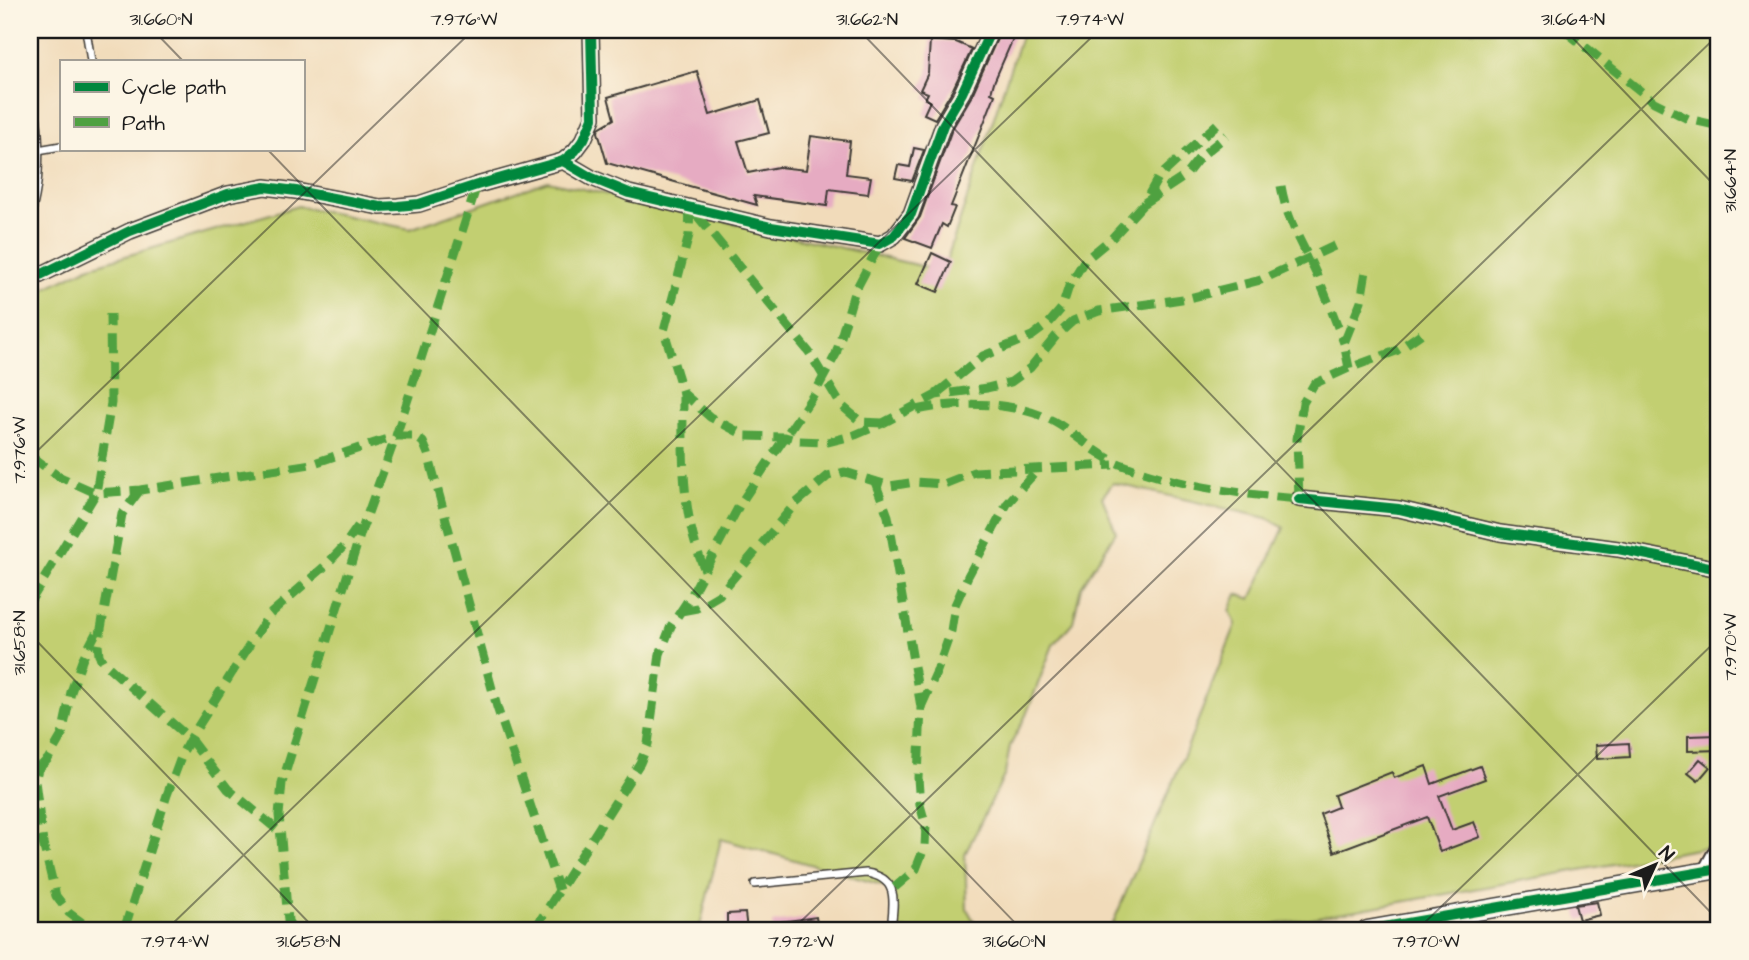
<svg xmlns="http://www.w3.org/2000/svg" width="1749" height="960" viewBox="0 0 1749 960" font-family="'Architects Daughter',sans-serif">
<rect width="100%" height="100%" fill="#fcf5e5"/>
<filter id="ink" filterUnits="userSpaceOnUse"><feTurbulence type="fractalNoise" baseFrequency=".0143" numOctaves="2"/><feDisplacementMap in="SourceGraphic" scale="14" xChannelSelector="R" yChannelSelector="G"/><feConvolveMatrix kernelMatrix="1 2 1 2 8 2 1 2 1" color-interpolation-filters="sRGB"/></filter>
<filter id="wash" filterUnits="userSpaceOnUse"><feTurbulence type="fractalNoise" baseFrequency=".00686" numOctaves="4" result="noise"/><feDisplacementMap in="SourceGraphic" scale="28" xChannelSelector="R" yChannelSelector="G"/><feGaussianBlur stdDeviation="1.57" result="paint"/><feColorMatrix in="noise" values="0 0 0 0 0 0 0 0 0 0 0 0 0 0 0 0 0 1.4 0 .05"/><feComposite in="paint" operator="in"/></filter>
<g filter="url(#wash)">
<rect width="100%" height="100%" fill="#f1dbba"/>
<!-- green -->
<path fill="#c2cf71" stroke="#6f7646" stroke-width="2" d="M1023 30H1719V845L1246 930H1110L1185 753 1236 624 1230 611 1237 594 1251 599 1284 528 1267 518 1113 483 1102 497 1116 532 1081 587 1073 622 1053 645 1026 715 1010 746 1005 774 965 854 967 909 979 930H896L889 887 721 839 699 930H30V296L88 267 298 206 410 229 548 181 943 271Z"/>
<g id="blocks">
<!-- building -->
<g fill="#e6abc2">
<path d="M1001 30 1015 34 994 82 991 93 995 95 951 206 955 207 947 227 942 224 932 248 905 238 920 217 952 129 971 97Z"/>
<path d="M930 40 956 42 972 49 953 89 935 119 924 114 930 101 925 99 928 93 920 90 928 73Z"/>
<path d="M697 71 710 115 760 100 769 133 738 141 748 173 778 167 806 170 811 136 850 141 846 174 871 177 868 194 829 189 827 206 754 196 757 205 607 163 598 132 599 128 614 119 608 97Z"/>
<path d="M914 148 924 150 912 181 895 178 898 165 910 167Z"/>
<path d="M932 253 951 262 938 292 918 284Z"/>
<path d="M1719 735V750L1688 751V736Z"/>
<path d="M1629 743 1630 757 1597 759 1596 745Z"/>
<path d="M1700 759 1710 767 1698 781 1688 773Z"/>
<path d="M1426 766 1432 784 1480 766 1485 779 1439 796 1452 830 1474 822 1480 837 1440 852 1427 817 1334 852 1320 814 1338 807 1334 795 1392 772 1394 778Z"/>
<path d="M1597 902 1600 915 1579 920 1575 905Z"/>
<path d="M745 913 747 930H727V914Z"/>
<path d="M816 917 818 930H773L772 923Z"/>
</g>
</g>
</g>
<g filter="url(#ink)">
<use href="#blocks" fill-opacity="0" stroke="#3c3934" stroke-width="2"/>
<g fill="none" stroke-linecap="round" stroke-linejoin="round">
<defs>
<g id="service">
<path d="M86 30 91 61"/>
<path d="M30 93C42 124 41 184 30 216"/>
<path d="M38 150 61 146"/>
<path d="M755 884 866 873C901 878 893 904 891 930"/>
</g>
<g id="minor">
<path d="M563 161 592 178 629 193 771 227 880 244 894 236 911 214 943 125 962 93 991 30"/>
<path d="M30 280 130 231 228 194 265 187 296 191 380 207 398 206 419 204 477 185 563 161 575 151 584 139 593 118 591 30"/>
<path d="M1299 499 1399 509 1500 533 1618 549 1719 569"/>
<path d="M1705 872 1719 846"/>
</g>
<path id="tertiary" d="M1367 930 1719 869"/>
</defs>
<!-- service casing -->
<use href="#service" stroke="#3c3934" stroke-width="10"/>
<!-- minor casing -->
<use href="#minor" stroke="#3c3934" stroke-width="18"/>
<!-- tertiary casing -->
<use href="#tertiary" stroke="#3c3934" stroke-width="21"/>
<!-- service -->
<use href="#service" stroke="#fff" stroke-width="7"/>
<!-- minor -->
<use href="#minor" stroke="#fff" stroke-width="14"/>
<!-- tertiary -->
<use href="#tertiary" stroke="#fff" stroke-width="18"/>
<!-- quiet -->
<g stroke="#4fa141" stroke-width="9" stroke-dasharray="18 9" stroke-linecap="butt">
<path d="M1564 30 1654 102 1688 119 1719 126"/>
<path d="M1217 124 1158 178 1144 203 1184 177 1200 157 1227 135"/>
<path d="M1281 186C1287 220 1299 237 1313 267 1325 292 1334 317 1344 343"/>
<path d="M1349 368 1344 343 1361 301 1366 271"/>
<path d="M683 393C683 452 680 515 705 570"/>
<path d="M936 394 983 356 1032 336 1049 323 1062 308 1069 286 1084 261 1112 238 1144 203"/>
<path d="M917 410C956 401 1016 401 1053 421 1077 434 1095 454 1120 464 1178 486 1238 494 1299 499L1297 439 1303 403 1314 384 1349 368 1396 351 1425 331"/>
<path d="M883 423 861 422 841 405 809 352 690 207 689 235 664 331 683 393 710 417 746 436 785 437 799 441 828 442 855 435 883 423 936 395 987 388 1011 382 1030 368 1056 336 1073 321 1099 311 1189 298 1261 280 1341 243"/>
<path d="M30 456 58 476 96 493 111 403 110 314"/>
<path d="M875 482 888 516 921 707 918 778 920 805 926 826 925 846 916 869 893 889"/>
<path d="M140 490 122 514 98 645 99 655 103 662 190 739 228 789 281 833"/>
<path d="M30 602 96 493 140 490 311 464 396 436H414L423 442 428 454 497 707 559 890"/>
<path d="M681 611 697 608 719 595 795 504 828 476 845 472 890 486 915 482 944 484 974 472 1113 465"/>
<path d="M921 707 937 671 951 631 955 605 968 576 1007 504 1039 468"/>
<path d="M30 759 38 769 35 781 43 843 56 896 69 913 92 930"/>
<path d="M38 769 48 759 62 735 71 692 83 658 96 633"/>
<path d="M124 930 167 795 183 752 190 739 268 616 324 567 344 546 358 526"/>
<path d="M293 930 288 921 279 815 282 783 361 532 396 436 477 185"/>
<path d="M534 930 640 763 648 744 660 654 671 626 692 594 740 504 816 391 836 354 854 293 880 244"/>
</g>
<defs>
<g id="cycleway">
<path d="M563 161 592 178 629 193 771 227 880 244 894 236 911 214 943 125 962 93 991 30"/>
<path d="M30 280 130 231 228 194 265 187 296 191 380 207 398 206 419 204 477 185 563 161 575 151 584 139 593 118 591 30"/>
<path d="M1299 499 1399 509 1500 533 1618 549 1719 569"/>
<path d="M1367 930 1719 869"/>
</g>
</defs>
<!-- cycleway casing -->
<use href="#cycleway" stroke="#fcf5e5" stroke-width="15"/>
<!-- cycleway -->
<use href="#cycleway" stroke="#00873e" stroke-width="10"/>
</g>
</g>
<!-- ticks -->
<path fill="none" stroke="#1c1c1c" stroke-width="2" stroke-opacity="0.45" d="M153 30 183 61M859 30 1719 921M1565 30 1719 190M267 149 1022 930M30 458 473 30M30 634 316 930M166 930 1099 30M792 930 1719 34M1417 930 1719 638"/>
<!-- margin -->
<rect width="1749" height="960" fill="none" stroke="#fcf5e5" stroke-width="77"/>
<!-- legend -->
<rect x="60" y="60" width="245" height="91" fill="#fcf5e5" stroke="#a29e95" stroke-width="2"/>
<rect x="74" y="82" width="35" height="10" fill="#00873e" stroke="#a29e95" stroke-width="2"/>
<text x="122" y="94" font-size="21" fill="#1c1c1c">Cycle path</text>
<rect x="74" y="117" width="35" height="10" fill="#4fa141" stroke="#a29e95" stroke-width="2"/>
<text x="122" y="130" font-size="21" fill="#1c1c1c">Path</text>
<!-- north arrow -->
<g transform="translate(1655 865) rotate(46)" stroke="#fcf5e5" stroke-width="5" paint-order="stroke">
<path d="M0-5L12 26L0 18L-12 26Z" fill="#1c1c1c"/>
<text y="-10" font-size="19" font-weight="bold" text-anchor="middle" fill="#1c1c1c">N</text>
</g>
<rect x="38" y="38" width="1672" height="884" fill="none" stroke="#1c1c1c" stroke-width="2.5"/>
<g font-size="18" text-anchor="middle" fill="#1c1c1c">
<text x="161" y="25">31.660°N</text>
<text x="464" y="25">7.976°W</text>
<text x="867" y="25">31.662°N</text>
<text x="1090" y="25">7.974°W</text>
<text x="1573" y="25">31.664°N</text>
<text transform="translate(1730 181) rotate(-90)" y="6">31.664°N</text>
<text transform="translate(19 450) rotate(-90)" y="6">7.976°W</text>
<text transform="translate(19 643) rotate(-90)" y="6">31.658°N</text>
<text transform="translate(1730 647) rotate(-90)" y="6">7.970°W</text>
<text x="175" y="947">7.974°W</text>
<text x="308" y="947">31.658°N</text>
<text x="801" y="947">7.972°W</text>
<text x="1014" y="947">31.660°N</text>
<text x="1426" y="947">7.970°W</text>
</g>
</svg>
